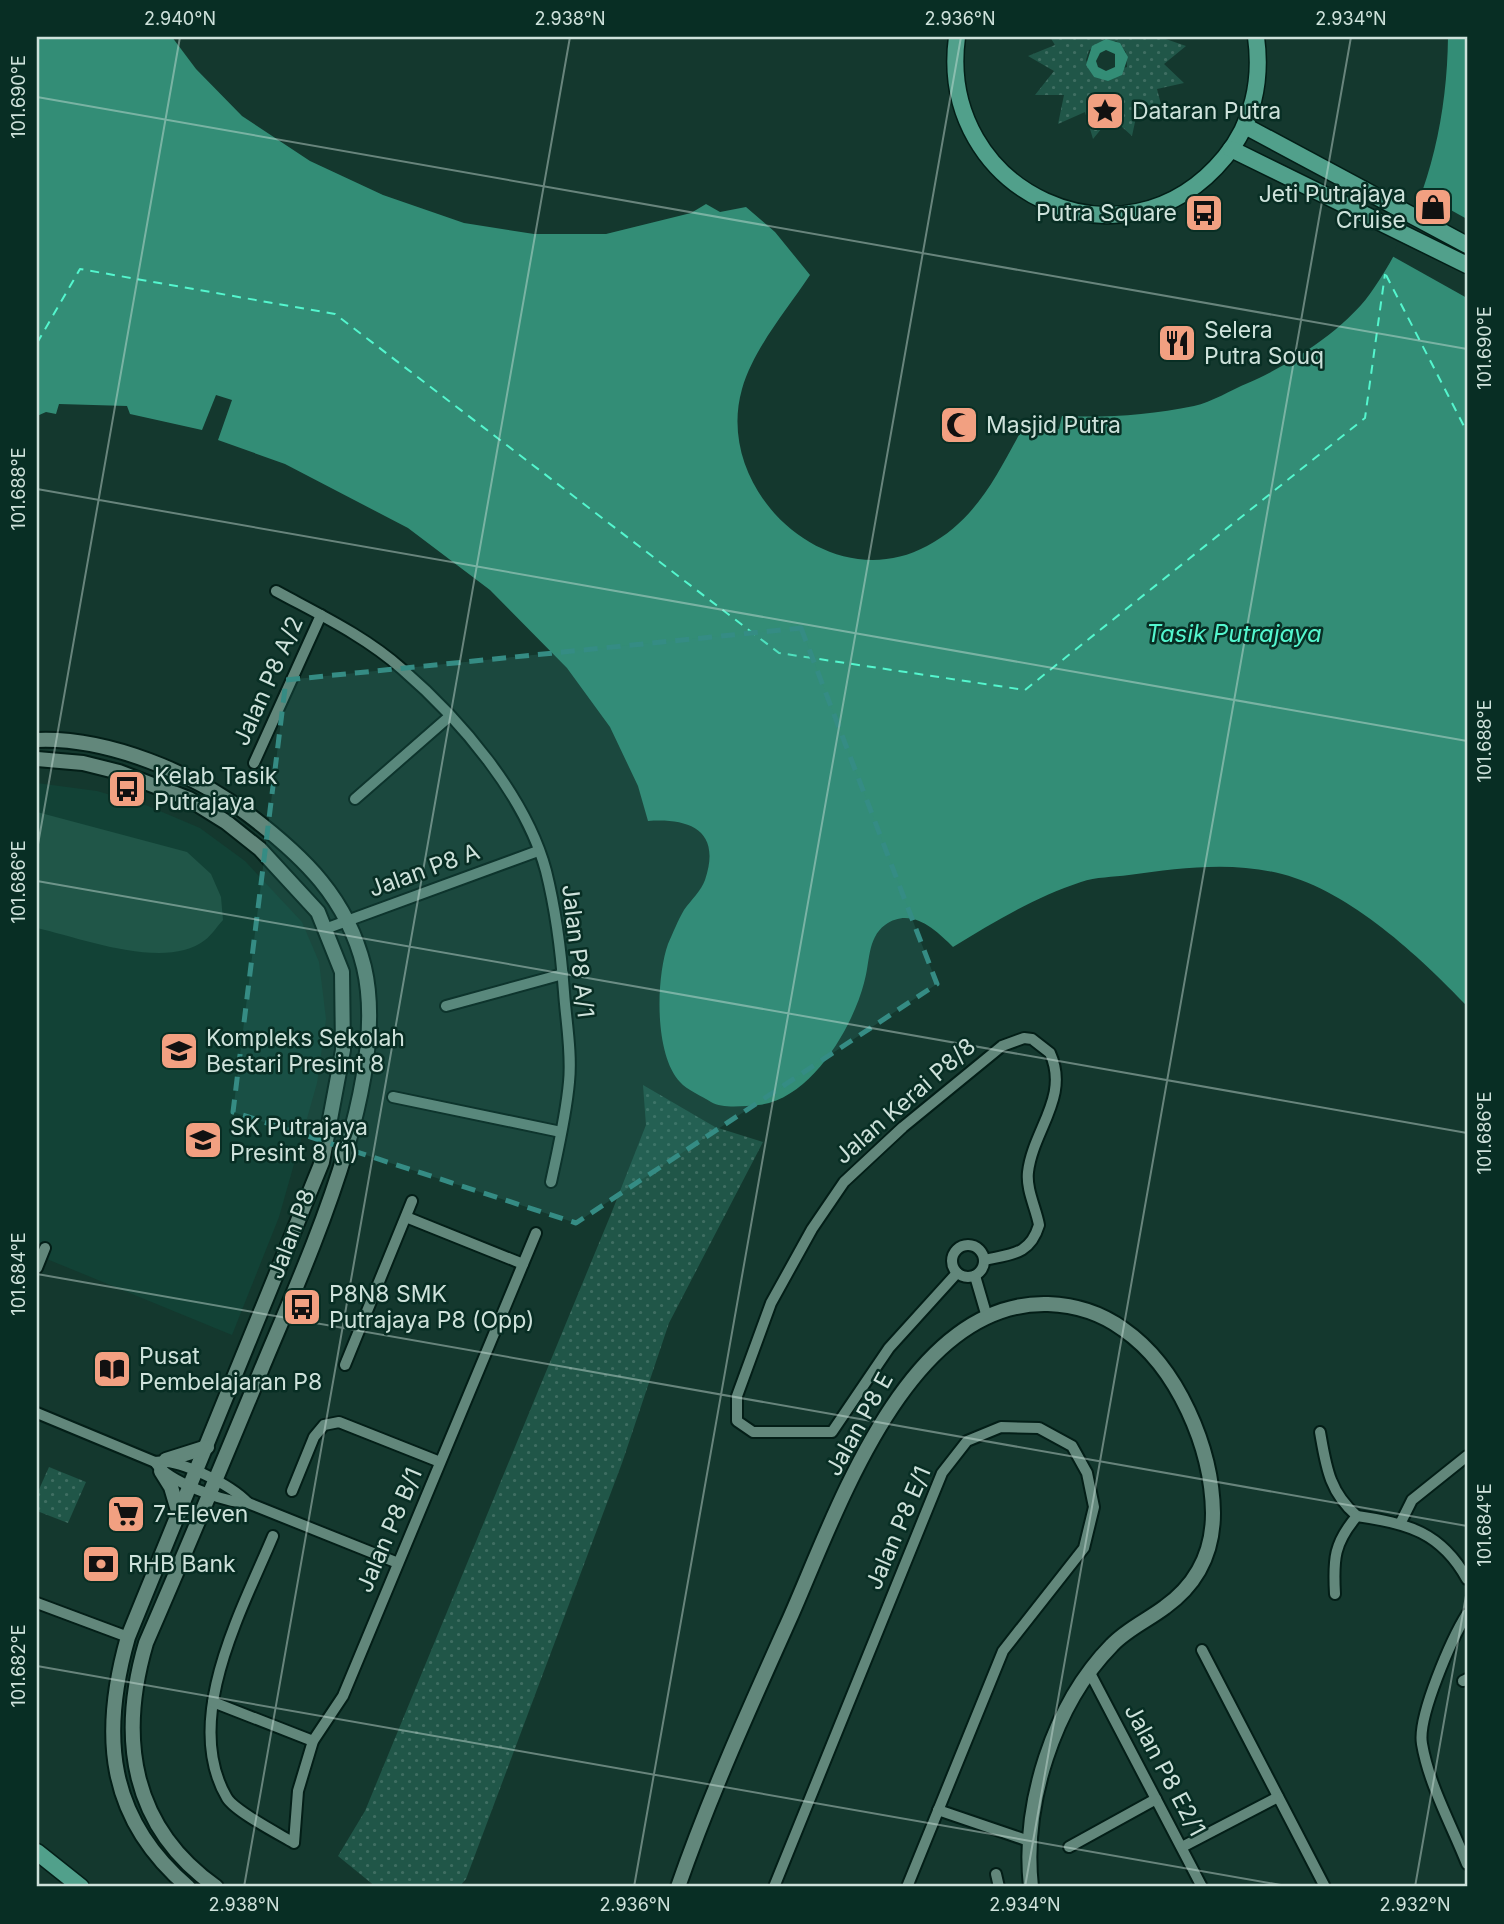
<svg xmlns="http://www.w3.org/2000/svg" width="1504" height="1924" viewBox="0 0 1504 1924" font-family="Inter,sans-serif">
<defs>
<pattern id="grass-dots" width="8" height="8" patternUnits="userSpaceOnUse" patternTransform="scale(1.75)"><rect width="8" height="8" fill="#205648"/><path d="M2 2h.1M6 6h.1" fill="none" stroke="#3f6e62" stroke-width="1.8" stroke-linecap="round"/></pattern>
</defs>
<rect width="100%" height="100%" fill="#14382e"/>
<!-- built -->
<path fill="#124236" d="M37 783 97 791 148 806 200 828 245 861 302 922 319 962 326 1019 317 1083 279 1217 232 1335 37 1255Z"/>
<!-- grass -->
<g fill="url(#grass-dots)" fill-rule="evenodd">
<path d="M1050 37H1160L1186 46 1164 64 1184 83 1157 89 1164 116 1138 108 1132 136 1111 117 1093 139 1085 112 1058 124 1064 95H1035L1054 71 1028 56 1055 45ZM1116 41 1126 52 1127 67 1094 77 1086 60 1089 50Z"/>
<path d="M643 1085 715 1127 763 1142 669 1323 622 1463 466 1879 459 1887H376L338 1856 365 1811 611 1214 646 1125Z"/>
<path d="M49 1467 86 1482 68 1523 37 1511V1494Z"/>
</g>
<!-- garden -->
<path fill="#205648" d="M37 812 187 852 211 874 221 897 223 920C217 926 212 935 205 940 166 971 81 938 37 928Z"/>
<!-- water -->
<g fill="#338d76" fill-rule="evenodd">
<path d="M37 37H172L196 69 242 116 310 161 383 195 464 223 534 234H606L691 213 706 204 720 212 746 207 775 232 810 275C786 311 754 348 742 389 713 491 829 599 927 546 978 519 998 472 1025 424L1059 429 1062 416C1106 418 1150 415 1194 406 1212 402 1231 390 1248 383 1290 365 1349 327 1374 288 1425 213 1447 126 1448 37H1467V1006C1419 956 1351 892 1282 874 1231 861 1180 868 1129 875 1113 877 1096 877 1081 882 1035 897 994 922 953 947 936 930 911 906 885 925 867 938 870 964 864 983 852 1029 810 1100 758 1105 744 1106 723 1109 711 1102 702 1096 687 1090 680 1082 654 1054 656 978 668 944 673 933 678 920 684 910 691 900 701 891 705 880 722 830 689 818 648 821L638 786 610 727 567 668 490 590 408 528 285 464 218 440 232 400 216 395 202 430 130 414 127 406 59 404 56 414 46 412 37 416Z"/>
<path d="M1106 39 1120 43 1128 57 1122 75 1108 81 1094 77 1086 65 1092 46ZM1106 50 1115 54V67L1106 71 1098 67 1096 61 1100 53Z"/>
</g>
<!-- pier -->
<path fill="#14382e" d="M1420 193 1467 219V298L1392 256Z"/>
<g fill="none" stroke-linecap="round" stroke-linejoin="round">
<!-- ferry -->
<g stroke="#54f6ce" stroke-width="2" stroke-dasharray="9 7" stroke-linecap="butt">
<path d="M1386 275 1467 432"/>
<path d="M37 343 80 269 335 314 779 653 1025 690 1365 418 1385 274"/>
</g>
<defs>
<g id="street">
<path d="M276 591C320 615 365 636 402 669 460 719 526 796 546 871 556 911 561 951 564 992 566 1021 572 1053 569 1082 566 1116 558 1149 551 1182"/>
<path d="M254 763 321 615"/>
<path d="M355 799 450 716"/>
<path d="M325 929 538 851"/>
<path d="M446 1006 563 974"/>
<path d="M393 1097 561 1132"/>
<path d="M406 1217 523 1264"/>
<circle cx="968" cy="1261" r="16"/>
<path d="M37 1268 45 1248"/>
<path d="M957 1273 889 1348 832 1432H753L737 1421V1396L771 1303 812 1229 844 1182 903 1127 1002 1046 1024 1038 1032 1039 1050 1053C1070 1097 1033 1130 1028 1172 1026 1190 1036 1208 1039 1225 1030 1255 1011 1254 985 1260"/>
<path d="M975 1276 987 1317"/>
<path d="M345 1365 412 1201"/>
<path d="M37 1413 155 1462C179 1458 231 1485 248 1503"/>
<path d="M1320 1432C1326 1466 1329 1492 1357 1516"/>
<path d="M155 1462C168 1482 224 1502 248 1503L398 1563"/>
<path d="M292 1491 314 1437 324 1425 339 1422 440 1462"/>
<path d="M1401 1522 1412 1500 1467 1456"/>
<path d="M273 1536C242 1610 181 1720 227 1798 236 1812 279 1834 294 1843L298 1791 313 1741 343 1696 536 1233"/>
<path d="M1335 1594C1333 1559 1334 1543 1357 1516 1407 1523 1441 1532 1467 1579"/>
<path d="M37 1603 128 1637"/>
<path d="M1467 1614C1452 1638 1417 1717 1422 1744 1429 1785 1452 1826 1467 1864"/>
<path d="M1202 1650 1325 1887"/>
<path d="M1090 1673 1202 1887"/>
<path d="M1463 1681 1467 1679"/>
<path d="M213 1702 313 1741"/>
<path d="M938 1810 1029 1841"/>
<path d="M1069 1847 1156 1799"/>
<path d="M1182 1847 1278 1797"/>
<path d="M996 1874 999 1887"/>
<path d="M774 1887 942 1473 967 1441 1001 1427 1039 1428 1072 1446 1087 1473 1094 1507 1084 1548 1003 1651 907 1887"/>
</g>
<g id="secondary">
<path d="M37 740C107 737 194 773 249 815 304 857 347 898 364 967 391 1082 306 1262 262 1368 224 1460 186 1551 146 1643 118 1738 131 1827 216 1887"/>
<path d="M37 759 83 763 119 772 189 799 226 822 260 849 318 912 342 972 343 1050 322 1162 128 1637C100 1735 107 1818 188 1887"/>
<path d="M166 1460 207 1447"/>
<path d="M161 1471 171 1487 179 1514"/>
<path d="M678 1887C710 1795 750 1707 790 1618 837 1512 907 1300 1048 1304 1075 1305 1101 1313 1123 1329 1178 1367 1212 1448 1213 1513 1213 1552 1197 1584 1165 1607 1148 1620 1127 1629 1112 1645 1053 1705 1022 1805 1031 1887"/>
</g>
<g id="primary">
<path d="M957 37C936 192 1124 280 1225 157 1253 123 1262 80 1256 37"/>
<path d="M1245 126 1467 245"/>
<path d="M1231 149 1467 265"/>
<path d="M37 1852 81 1887"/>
</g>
</defs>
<!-- street casing -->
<use href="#street" stroke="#031e17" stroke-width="14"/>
<!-- secondary casing -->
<use href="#secondary" stroke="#031e17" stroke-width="18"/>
<!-- primary casing -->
<use href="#primary" stroke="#031e17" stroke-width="19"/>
<!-- street -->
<use href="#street" stroke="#62877b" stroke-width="10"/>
<!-- secondary -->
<use href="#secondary" stroke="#62877b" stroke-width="14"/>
<!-- primary -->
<use href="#primary" stroke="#51a08b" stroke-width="16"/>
</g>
<!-- marked area -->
<path fill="#358c84" fill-opacity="0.2" stroke="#358c84" stroke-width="5" stroke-dasharray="14 9" stroke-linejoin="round" d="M801 628 937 984 576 1223 233 1112 286 680Z"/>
<!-- ticks -->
<path fill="none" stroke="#cee2db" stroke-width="2" stroke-opacity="0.45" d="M37 97 1467 349M37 489 1467 741M37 850 180 37M37 881 1467 1133M37 1274 1467 1526M37 1666 1292 1887M244 1887 570 37M634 1887 961 37M1025 1887 1351 37M1415 1887 1467 1590"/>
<!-- icons -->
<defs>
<symbol id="sight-square" viewBox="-11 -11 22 22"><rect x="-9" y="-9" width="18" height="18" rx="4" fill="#f2a081" stroke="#082e24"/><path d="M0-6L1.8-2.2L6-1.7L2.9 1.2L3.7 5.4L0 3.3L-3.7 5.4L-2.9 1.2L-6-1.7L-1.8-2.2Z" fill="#111"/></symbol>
<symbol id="shop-square" viewBox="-11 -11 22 22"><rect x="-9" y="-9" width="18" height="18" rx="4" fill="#f2a081" stroke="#082e24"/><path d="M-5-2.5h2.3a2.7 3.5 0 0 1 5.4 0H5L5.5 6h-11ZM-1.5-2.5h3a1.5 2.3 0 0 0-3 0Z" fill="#111"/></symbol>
<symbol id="bus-square" viewBox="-11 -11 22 22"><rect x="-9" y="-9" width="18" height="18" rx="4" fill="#f2a081" stroke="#082e24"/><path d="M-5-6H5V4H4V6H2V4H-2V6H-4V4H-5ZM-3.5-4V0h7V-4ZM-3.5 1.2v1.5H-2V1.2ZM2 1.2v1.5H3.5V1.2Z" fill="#111"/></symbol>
<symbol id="restaurant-square" viewBox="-11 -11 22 22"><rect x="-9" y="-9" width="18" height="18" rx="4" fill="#f2a081" stroke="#082e24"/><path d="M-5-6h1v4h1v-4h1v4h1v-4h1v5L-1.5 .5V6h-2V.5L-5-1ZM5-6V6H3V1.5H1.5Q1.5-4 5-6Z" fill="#111"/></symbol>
<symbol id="mosque-square" viewBox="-11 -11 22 22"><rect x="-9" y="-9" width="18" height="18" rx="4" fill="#f2a081" stroke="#082e24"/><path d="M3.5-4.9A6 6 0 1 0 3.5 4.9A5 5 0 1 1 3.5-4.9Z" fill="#111"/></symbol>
<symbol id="school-square" viewBox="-11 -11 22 22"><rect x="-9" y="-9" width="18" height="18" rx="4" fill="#f2a081" stroke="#082e24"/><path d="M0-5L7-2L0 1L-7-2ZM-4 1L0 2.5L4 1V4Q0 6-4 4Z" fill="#111"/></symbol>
<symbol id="library-square" viewBox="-11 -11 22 22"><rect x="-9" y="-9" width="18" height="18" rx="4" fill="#f2a081" stroke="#082e24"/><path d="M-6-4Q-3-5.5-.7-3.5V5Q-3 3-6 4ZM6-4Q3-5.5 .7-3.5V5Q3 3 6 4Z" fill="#111"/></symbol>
<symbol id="supermarket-square" viewBox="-11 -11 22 22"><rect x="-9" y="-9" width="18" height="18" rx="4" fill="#f2a081" stroke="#082e24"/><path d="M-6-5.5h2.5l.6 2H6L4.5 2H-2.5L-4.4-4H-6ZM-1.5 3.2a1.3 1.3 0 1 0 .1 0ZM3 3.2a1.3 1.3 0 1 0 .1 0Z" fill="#111"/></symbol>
<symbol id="bank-square" viewBox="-11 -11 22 22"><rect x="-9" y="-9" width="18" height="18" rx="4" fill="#f2a081" stroke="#082e24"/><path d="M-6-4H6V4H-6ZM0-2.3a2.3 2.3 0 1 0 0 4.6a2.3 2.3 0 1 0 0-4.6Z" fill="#111"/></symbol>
</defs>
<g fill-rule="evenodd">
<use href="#sight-square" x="1083" y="89" width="44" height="44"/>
<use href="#shop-square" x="1411" y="185" width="44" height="44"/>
<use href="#bus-square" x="1182" y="191" width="44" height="44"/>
<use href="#restaurant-square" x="1155" y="321" width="44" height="44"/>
<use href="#mosque-square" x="937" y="403" width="44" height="44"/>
<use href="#bus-square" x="105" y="767" width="44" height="44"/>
<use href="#school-square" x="157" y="1029" width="44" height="44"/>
<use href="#school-square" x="181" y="1118" width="44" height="44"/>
<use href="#bus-square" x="280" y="1285" width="44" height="44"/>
<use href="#library-square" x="90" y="1347" width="44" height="44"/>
<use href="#supermarket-square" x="104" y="1492" width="44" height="44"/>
<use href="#bank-square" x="79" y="1542" width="44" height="44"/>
</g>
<g text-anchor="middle" stroke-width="5" stroke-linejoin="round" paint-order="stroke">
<!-- poi labels -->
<g font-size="23" fill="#cee2db" stroke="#082e24" text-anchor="start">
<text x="1132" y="119">Dataran Putra</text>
<text x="1406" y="202" text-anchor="end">Jeti Putrajaya<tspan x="1406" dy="26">Cruise</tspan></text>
<text x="1177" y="221" text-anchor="end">Putra Square</text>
<text x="1204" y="338">Selera<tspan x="1204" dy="26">Putra Souq</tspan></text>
<text x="986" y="433">Masjid Putra</text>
<text x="154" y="784">Kelab Tasik<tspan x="154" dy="26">Putrajaya</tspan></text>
<text x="206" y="1046">Kompleks Sekolah<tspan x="206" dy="26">Bestari Presint 8</tspan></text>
<text x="230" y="1135">SK Putrajaya<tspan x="230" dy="26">Presint 8 (1)</tspan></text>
<text x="329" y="1302">P8N8 SMK<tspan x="329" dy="26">Putrajaya P8 (Opp)</tspan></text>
<text x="139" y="1364">Pusat<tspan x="139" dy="26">Pembelajaran P8</tspan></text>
<text x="153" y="1522">7-Eleven</text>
<text x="128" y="1572">RHB Bank</text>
</g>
<!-- street labels -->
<g font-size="23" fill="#cee2db" stroke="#082e24">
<text transform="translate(268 681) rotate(-66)" y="8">Jalan P8 A/2</text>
<text transform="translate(424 870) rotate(-20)" y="8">Jalan P8 A</text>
<text transform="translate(578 951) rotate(83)" y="8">Jalan P8 A/1</text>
<text transform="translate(905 1101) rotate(-41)" y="8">Jalan Kerai P8/8</text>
<text transform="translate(291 1234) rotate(-69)" y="8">Jalan P8</text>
<text transform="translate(859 1424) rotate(-61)" y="8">Jalan P8 E</text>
<text transform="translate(898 1528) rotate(-67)" y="8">Jalan P8 E/1</text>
<text transform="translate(389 1530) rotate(-67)" y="8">Jalan P8 B/1</text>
<text transform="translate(1165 1770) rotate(62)" y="8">Jalan P8 E2/1</text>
</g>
<!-- water labels -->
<g font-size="24" font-style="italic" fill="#54f6ce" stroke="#082e24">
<text x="1234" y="642">Tasik Putrajaya</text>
</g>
</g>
<!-- border -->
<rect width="1504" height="1924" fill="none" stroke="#082e24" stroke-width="77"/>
<rect x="38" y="38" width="1428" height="1847" fill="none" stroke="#cee2db" stroke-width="2.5"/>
<g font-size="18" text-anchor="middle" fill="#cee2db">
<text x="180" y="25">2.940°N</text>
<text x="570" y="25">2.938°N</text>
<text x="960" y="25">2.936°N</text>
<text x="1351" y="25">2.934°N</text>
<text transform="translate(19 97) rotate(-90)" y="6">101.690°E</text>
<text transform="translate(1485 348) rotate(-90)" y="6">101.690°E</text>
<text transform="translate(19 489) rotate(-90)" y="6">101.688°E</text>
<text transform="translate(1485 741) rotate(-90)" y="6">101.688°E</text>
<text transform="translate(19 882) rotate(-90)" y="6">101.686°E</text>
<text transform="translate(1485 1133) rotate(-90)" y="6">101.686°E</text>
<text transform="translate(19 1274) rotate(-90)" y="6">101.684°E</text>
<text transform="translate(1485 1525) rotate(-90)" y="6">101.684°E</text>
<text transform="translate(19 1666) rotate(-90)" y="6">101.682°E</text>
<text x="244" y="1911">2.938°N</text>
<text x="635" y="1911">2.936°N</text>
<text x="1025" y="1911">2.934°N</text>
<text x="1415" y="1911">2.932°N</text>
</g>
</svg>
